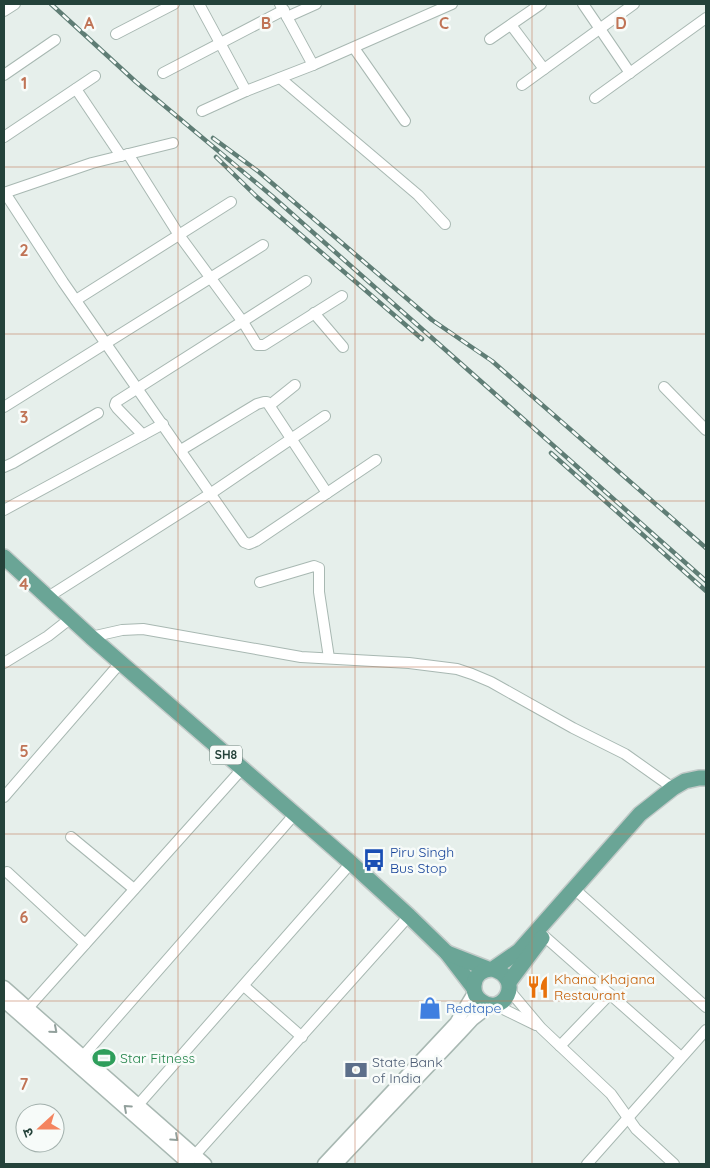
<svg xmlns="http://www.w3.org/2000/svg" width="710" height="1168" viewBox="0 0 710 1168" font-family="Quicksand,'Noto Sans Devanagari',sans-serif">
<rect width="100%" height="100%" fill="#e6efeb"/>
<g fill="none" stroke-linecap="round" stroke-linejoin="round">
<defs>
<g id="minor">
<path d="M199 4 246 91"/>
<path d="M280 4 313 65"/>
<path d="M583 4 630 73"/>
<path d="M4 11 15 4"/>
<path d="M287 17 316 4"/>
<path d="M511 25 544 69"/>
<path d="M116 34 174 4"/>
<path d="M490 39 541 4"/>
<path d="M354 48 405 121"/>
<path d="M163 73 284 10"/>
<path d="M4 75 55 40"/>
<path d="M280 78 418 195 445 224"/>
<path d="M522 85 634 4"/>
<path d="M76 89 121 156"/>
<path d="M595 98 706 18"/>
<path d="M202 111 246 91 313 65 452 4"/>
<path d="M4 137 95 76"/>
<path d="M128 154 179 235 243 322 257 345H264L342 296"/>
<path d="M4 193 92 163 173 143"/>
<path d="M5 193 63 282 244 542 249 544 256 541 376 460"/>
<path d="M76 300 231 202"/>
<path d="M314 313 343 347"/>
<path d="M664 387 706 430"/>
<path d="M270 405 295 385"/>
<path d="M4 407 263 245"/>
<path d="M143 435 117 408 115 405 116 402 306 281"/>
<path d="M181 450 257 404 264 402H267L327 493"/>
<path d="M4 467 13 463 98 413"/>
<path d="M4 510 163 424"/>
<path d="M260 582 314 566 319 568V592L329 658"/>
<path d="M48 597 210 494 325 416"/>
<path d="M91 637 122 630 143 629 301 657 409 663 457 669 472 674 491 682 573 728 625 754 673 788"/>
<path d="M4 663 48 636 71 618"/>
<path d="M4 797 121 662"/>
<path d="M71 837 134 889"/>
<path d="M7 872 85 944"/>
<path d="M580 894 706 1007"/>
<path d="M544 936 681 1057"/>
<path d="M244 986 302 1037"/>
<path d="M509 990 541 1028 611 1094 636 1129 674 1164"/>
<path d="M495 1005 536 1025"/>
<path d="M28 1008 242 769"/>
<path d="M560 1046 610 994"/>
<path d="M83 1056 294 815"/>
<path d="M138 1105 351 863"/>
<path d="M195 1155 409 916"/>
<path d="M587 1164 706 1030"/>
</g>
<g id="tertiary">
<path d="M4 987 205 1164"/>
<path d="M4 1001 189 1164"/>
<path d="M324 1164 456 1023 474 993"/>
<path d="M336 1164 460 1033 473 1019 491 1005"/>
</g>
<g id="primary">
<path d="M4 557 91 637 351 863 409 916 447 953 473 987"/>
<path d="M447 953 488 969"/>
<path d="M493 969C525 979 503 1018 481 1001 477 998 474 994 474 988 473 976 482 969 493 969L519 951 640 814 673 788 685 781 699 778H706"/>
<path d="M509 982 542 938"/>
</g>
</defs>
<!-- minor casing -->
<use href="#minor" stroke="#a8b8b2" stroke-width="12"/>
<!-- tertiary casing -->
<use href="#tertiary" stroke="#a8b8b2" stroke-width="15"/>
<!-- primary casing -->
<use href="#primary" stroke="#c2cac8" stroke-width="18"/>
<!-- minor -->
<use href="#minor" stroke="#fff" stroke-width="10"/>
<!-- tertiary -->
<use href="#tertiary" stroke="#fff" stroke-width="12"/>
<!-- primary -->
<use href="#primary" stroke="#6aa596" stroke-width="15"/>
<defs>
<g id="rail">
<path d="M51 4 136 82 272 196 706 581"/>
<path d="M213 138 259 172 432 320 492 361 706 548"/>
<path d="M216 157 257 197 422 339"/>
<path d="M551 453 706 591"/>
</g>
</defs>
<!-- rail casing -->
<use href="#rail" stroke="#5f7d75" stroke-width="4.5"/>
<!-- rail -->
<use href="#rail" stroke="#f7fbf9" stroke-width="2.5" stroke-dasharray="8" stroke-linecap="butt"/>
</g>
<!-- one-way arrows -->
<defs><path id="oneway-chevron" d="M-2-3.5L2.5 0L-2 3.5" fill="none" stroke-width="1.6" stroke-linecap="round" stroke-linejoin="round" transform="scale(1.25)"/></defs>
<g stroke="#92a09c">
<use href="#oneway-chevron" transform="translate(54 1030) rotate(41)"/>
<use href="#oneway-chevron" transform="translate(127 1108) rotate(-138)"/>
<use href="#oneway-chevron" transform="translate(175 1138) rotate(42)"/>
</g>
<!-- grid -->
<path fill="none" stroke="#c07456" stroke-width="1" stroke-opacity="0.55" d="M178 4V1164M355 4V1164M532 4V1164M4 167H706M4 334H706M4 501H706M4 667H706M4 834H706M4 1001H706"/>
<!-- icons -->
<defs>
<symbol id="bus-bare" viewBox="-9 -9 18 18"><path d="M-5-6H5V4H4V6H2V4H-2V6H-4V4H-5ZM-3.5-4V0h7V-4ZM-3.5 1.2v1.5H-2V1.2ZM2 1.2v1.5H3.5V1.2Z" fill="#1a4fb4" stroke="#f7fbf9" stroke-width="2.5" paint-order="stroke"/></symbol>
<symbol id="restaurant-bare" viewBox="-9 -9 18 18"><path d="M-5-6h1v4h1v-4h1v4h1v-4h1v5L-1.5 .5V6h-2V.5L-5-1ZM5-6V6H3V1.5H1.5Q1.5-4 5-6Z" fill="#e8710a" stroke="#f7fbf9" stroke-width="2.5" paint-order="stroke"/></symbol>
<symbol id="shop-bare" viewBox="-9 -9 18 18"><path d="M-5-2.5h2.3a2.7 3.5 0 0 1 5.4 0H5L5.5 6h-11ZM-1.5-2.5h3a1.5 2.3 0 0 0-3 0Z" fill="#3f7fe0" stroke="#f7fbf9" stroke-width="2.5" paint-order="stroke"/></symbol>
<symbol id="stadium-bare" viewBox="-9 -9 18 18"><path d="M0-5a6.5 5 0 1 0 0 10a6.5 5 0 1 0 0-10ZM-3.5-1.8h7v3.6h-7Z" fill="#2e9e5b" stroke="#f7fbf9" stroke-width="2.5" paint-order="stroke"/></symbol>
<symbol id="bank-bare" viewBox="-9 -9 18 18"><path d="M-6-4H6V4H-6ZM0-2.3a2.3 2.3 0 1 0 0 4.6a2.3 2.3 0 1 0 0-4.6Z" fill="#5c6f8a" stroke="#f7fbf9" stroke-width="2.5" paint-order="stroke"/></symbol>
</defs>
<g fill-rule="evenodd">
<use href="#bus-bare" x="358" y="844" width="32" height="32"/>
<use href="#restaurant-bare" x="522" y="971" width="32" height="32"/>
<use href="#shop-bare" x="414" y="992" width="32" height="32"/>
<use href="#stadium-bare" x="88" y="1042" width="32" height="32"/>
<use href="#bank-bare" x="340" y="1054" width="32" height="32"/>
</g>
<g text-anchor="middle" stroke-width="5" stroke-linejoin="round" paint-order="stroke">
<!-- shield labels -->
<rect fill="#f7fbf9" stroke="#637a73" stroke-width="1" x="210" y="745.5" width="32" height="19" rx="4"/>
<g font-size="12" font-weight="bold" fill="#24423a">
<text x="226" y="759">SH8</text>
</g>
<!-- transit labels -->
<g font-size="14" fill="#164399" stroke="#f7fbf9" text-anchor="start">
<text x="390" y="857">Piru Singh<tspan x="390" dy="16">Bus Stop</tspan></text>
</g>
<!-- food labels -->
<g font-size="14" fill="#c56008" stroke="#f7fbf9" text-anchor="start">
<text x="554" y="984">Khana Khajana<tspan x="554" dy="16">Restaurant</tspan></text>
</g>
<!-- shop labels -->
<g font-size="14" fill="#366cbe" stroke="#f7fbf9" text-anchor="start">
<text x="446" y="1013">Redtape</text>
</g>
<!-- leisure labels -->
<g font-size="14" fill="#27864d" stroke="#f7fbf9" text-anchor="start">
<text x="120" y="1063">Star Fitness</text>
</g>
<!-- service labels -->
<g font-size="14" fill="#4e5e75" stroke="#f7fbf9" text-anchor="start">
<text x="372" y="1067">State Bank<tspan x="372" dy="16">of India</tspan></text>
</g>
</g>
<g font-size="16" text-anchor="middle" font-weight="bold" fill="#c07456" stroke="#f7fbf9" stroke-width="5" stroke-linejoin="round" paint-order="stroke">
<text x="89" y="29">A</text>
<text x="266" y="29">B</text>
<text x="444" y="29">C</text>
<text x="621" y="29">D</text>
<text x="24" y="89">1</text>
<text x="24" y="256">2</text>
<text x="24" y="423">3</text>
<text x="24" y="590">4</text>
<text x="24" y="757">5</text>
<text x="24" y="923">6</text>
<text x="24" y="1090">7</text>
</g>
<!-- border -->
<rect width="710" height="1168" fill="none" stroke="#24423a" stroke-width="10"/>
<!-- north arrow -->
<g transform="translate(40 1128) rotate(249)"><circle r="24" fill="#f7fbf9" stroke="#a3b1ad"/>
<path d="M0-4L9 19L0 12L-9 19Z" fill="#f4845f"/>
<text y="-8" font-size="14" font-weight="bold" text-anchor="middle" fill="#24423a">उ</text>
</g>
</svg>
